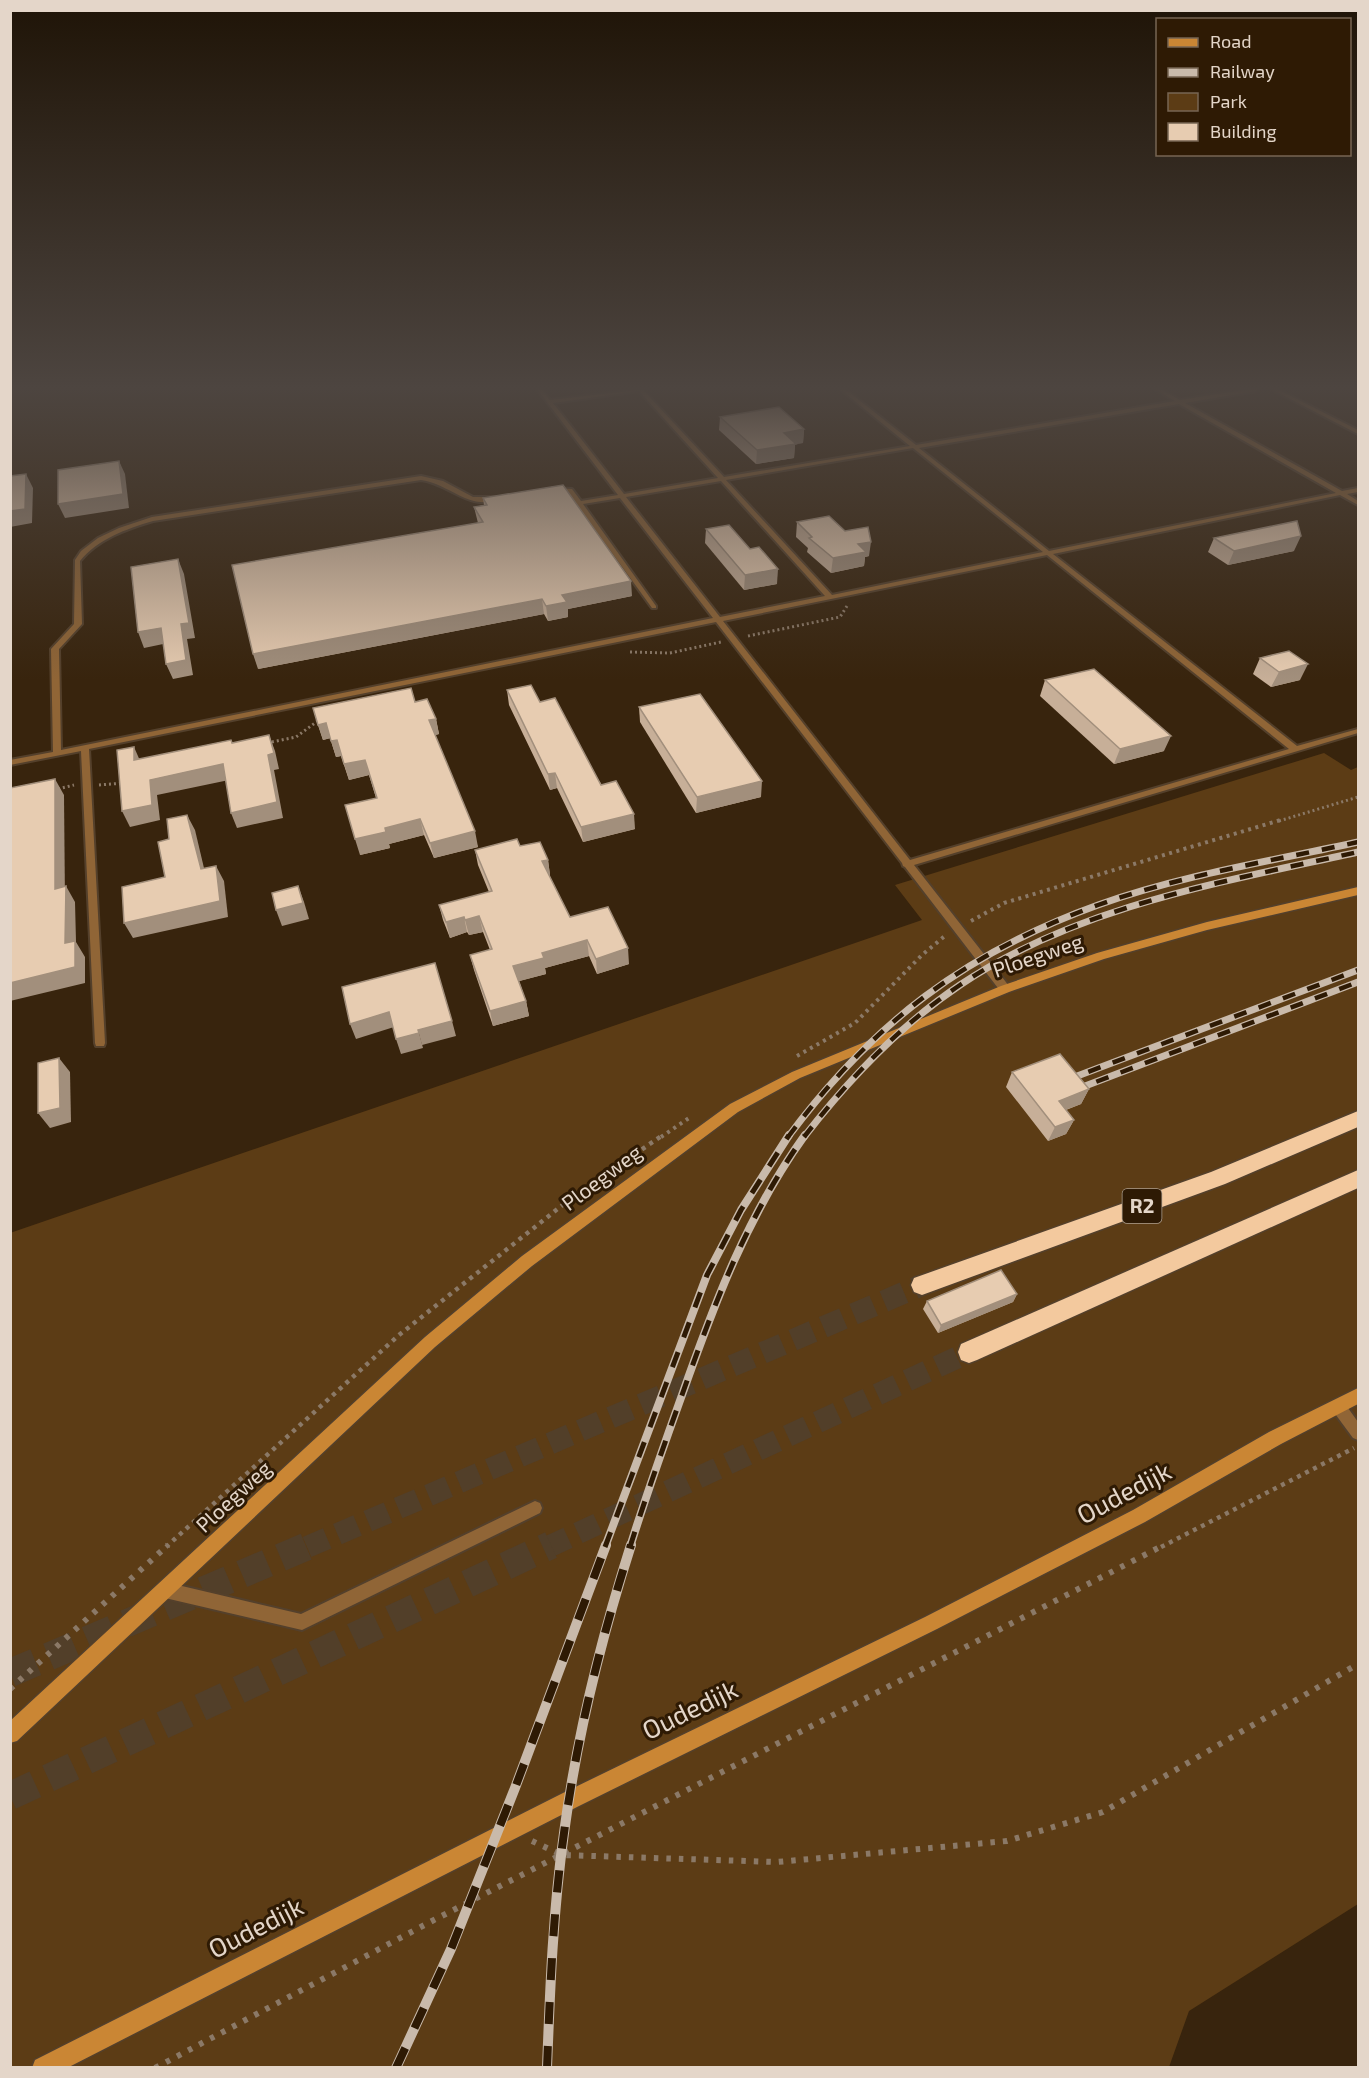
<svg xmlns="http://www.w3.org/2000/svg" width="1369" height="2078" viewBox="0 0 1369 2078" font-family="'Exo 2',sans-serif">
<rect width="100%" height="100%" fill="#38240d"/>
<!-- green -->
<path fill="#5c3c15" d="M1324 753 1351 770 1358 767V1904L1189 2011 1169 2067H11L10 1233 922 920 895 885Z"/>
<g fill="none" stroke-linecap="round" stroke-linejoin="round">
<!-- highway-tunnel-far1 -->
<g stroke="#523f29" stroke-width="22" stroke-dasharray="22 11" stroke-linecap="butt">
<path d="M307 1547 922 1285"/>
<path d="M548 1547 969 1352"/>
</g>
<!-- highway-tunnel -->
<g stroke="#523f29" stroke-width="28" stroke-dasharray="28 14" stroke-linecap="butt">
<path d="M10 1673 310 1545"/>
<path d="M10 1796 551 1545"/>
</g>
<defs>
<g id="lane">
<path d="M537 389H541L550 400 647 389 644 391 724 477 910 446 840 389H845L916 445 1175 401 1155 389H1160L1180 400 1249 389H1258L1256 391 1185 403 1342 491 1358 488V492L1347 494 1358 501V505L1340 495 1053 554 1297 746 1358 729V733L914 865 1009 986 1010 989 1005 993 1001 992 905 867 903 866 902 863 716 622 89 749 105 1043 104 1046H96L95 1043 81 751 10 765V760L53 752 51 649 74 624 75 560 81 551 98 538 119 528 152 517 421 476 443 481 473 497H496L499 499C471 512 448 483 421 480L153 521C126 529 98 539 80 561L82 624 59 649 61 750 713 618 620 498 583 504 656 606V608H652L568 492 551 491 550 490 553 488 572 489 581 501 618 495ZM639 391 718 478 624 494 553 403ZM1179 404 1336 493 1049 551 919 448ZM913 448 1043 552 832 595 726 480ZM721 481 825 596 720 617 626 497ZM1047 555 1289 749 910 860 723 621Z"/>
<path d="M1271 389H1277L1358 430V434Z"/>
<path d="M1338 1399 1343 1401 1358 1422V1440L1353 1438 1333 1411 1331 1406 1333 1401Z"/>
<path d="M535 1501 540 1503 542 1508 540 1513 302 1630 165 1598 160 1595 157 1590 160 1585 165 1582 301 1614Z"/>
</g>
<g id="secondary">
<path d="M1358 887V895L1207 930 1104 959 1009 992 800 1078 738 1112 532 1266 435 1347 17 1741 10 1743V1721L425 1337 522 1256 730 1104 792 1072 1001 986 1097 953 1207 922Z"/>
<path d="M1358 1388V1404L1281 1444 1145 1522 937 1629 577 1807 67 2068H32L35 2060 563 1793 925 1617 1133 1510 1269 1432Z"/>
</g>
<g id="highway">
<path d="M1358 1111V1127L1225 1184 922 1295 914 1292 911 1285 914 1278 1211 1172Z"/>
<path d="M1358 1170V1188L977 1360 969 1363 961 1360 958 1352 961 1344Z"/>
</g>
</defs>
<!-- lane casing -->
<use href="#lane" stroke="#54402b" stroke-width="4"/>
<!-- secondary casing -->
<use href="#secondary" stroke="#54402b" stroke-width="3"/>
<!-- highway casing -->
<use href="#highway" stroke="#54402b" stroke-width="3"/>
<!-- path-far3 -->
<g stroke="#8b7967" stroke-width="3" stroke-dasharray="2 3" stroke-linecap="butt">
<path d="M748 636 840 617 847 606"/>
<path d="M630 652 670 653 721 642"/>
<path d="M267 743 296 737 319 720"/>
<path d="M99 785 124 783"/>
<path d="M58 789 74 785"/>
<path d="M1279 821 1358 797"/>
</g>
<!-- path-far2 -->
<g stroke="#8b7967" stroke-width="4" stroke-dasharray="3 4.5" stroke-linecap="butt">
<path d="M971 921 1004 903 1284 819"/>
<path d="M797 1056 855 1023 922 955 946 935"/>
<path d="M661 1137 692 1116"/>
</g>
<!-- path-far1 -->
<g stroke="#8b7967" stroke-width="4.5" stroke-dasharray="4 5" stroke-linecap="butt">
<path d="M166 1547 399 1335 579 1192 663 1135"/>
<path d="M1161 1547 1354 1448"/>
</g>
<!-- path -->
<g stroke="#8b7967" stroke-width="6" stroke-dasharray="4.5 8" stroke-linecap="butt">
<path d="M10 1689 168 1545"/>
<path d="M532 1841 562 1855 777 1862 1007 1841 1103 1812 1358 1664"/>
<path d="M155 2068 432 1921 1164 1545"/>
</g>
<!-- lane -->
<use href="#lane" fill="#906536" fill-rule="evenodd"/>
<!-- secondary -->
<use href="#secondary" fill="#ca8634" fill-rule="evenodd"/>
<!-- highway -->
<use href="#highway" fill="#f3c99e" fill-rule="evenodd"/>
<defs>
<g id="rail-far2">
<path d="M1064 1081 1358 970"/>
<path d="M1072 1091 1358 982"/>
<path d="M788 1137C872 1024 965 953 1098 905 1182 875 1272 861 1358 842"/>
<path d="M804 1137C849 1079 899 1026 960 985 1078 906 1222 882 1358 852"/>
</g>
<g id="rail-far1">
<path d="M605 1547 707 1275 741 1210 789 1135"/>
<path d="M630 1547C646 1496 664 1445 682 1395 714 1304 748 1214 805 1135"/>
</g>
<g id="rail">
<path d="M396 2068 451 1949 515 1788 606 1545"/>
<path d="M547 2068C550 1989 553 1910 564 1833 577 1735 601 1639 631 1545"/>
</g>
</defs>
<!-- rail-far2 casing -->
<use href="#rail-far2" stroke="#c9baab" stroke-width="7"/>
<!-- rail-far1 casing -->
<use href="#rail-far1" stroke="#c9baab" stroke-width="8"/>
<!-- rail casing -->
<use href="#rail" stroke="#c9baab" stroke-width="10"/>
<!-- rail-far2 -->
<use href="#rail-far2" stroke="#2e1a04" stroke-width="4.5" stroke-dasharray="13" stroke-linecap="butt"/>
<!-- rail-far1 -->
<use href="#rail-far1" stroke="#2e1a04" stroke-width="5" stroke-dasharray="16" stroke-linecap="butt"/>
<!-- rail -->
<use href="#rail" stroke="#2e1a04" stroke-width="8" stroke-dasharray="22" stroke-linecap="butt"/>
</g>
<!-- wall -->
<g fill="#c7af98">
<path d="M720 417 804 429 803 443 795 444 794 458 756 464 719 430Z"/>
<path d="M483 498 632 596 568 609V617L548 621 544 614 258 669 478 523 474 507 484 505Z"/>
<path d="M797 522 869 556 865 557 864 566 831 573 807 552 808 548 796 537Z"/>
<path d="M706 529 777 584 744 590 705 543Z"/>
<path d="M1214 538 1294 551 1228 565 1208 552Z"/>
<path d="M1260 658 1300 680 1271 687 1253 674Z"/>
<path d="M1045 680 1164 751 1114 764 1040 696Z"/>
<path d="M507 690 540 702 635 829 583 842 557 788 550 790 509 705Z"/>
<path d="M639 707 761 797 696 813 640 722Z"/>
<path d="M436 719 439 734 435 735 478 847 434 858 424 835 389 844 390 848 360 855 376 798 369 775 349 780 341 756 336 757 330 738 323 740 318 725Z"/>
<path d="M520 846 548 860 550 875 549 876 570 917 629 964 597 974 589 956 545 968 546 974 519 981 526 1001 529 1016 493 1026 474 970 470 955 490 950 483 932 469 935 467 932 450 938 443 920 439 905 489 892 478 865 475 850Z"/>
<path d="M1012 1072 1089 1089 1081 1104 1066 1110 1074 1120 1066 1134 1048 1141 1006 1087Z"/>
<path d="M1017 1294 1013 1302 938 1333 923 1309 927 1301Z"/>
</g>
<!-- shaded-wall -->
<g fill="#a28f7c">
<path d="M804 429 803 443 795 444 794 458 756 464 757 450 784 433Z"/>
<path d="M119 461 125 474 129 508 65 518 58 504Z"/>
<path d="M26 474 33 488 32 523 10 527V511Z"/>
<path d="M1301 536 1294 551 1228 565 1234 551Z"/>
<path d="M871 542 869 556 865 557 864 566 831 573 833 558 858 544Z"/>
<path d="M178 559 184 574 195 638 187 639 193 675 173 679 166 664 181 624Z"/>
<path d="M778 569 777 584 744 590 745 575Z"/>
<path d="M631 581 632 596 568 609V617L548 621 546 606 562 595Z"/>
<path d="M542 599 544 614 258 669 253 654Z"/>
<path d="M161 628 168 643 144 648 138 632Z"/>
<path d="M1308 664 1300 680 1271 687 1279 672Z"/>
<path d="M436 719 439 734 432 736 429 720Z"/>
<path d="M326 723 331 738 323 740 318 725Z"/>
<path d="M269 735 275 751 279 769 274 770 283 818 237 828 231 813 268 755Z"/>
<path d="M1171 736 1164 751 1114 764 1120 749Z"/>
<path d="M337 740 341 756 336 757 331 741Z"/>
<path d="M134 747 141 763 134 760Z"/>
<path d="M365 760 369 775 349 780 344 764Z"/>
<path d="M223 764 229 780 157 795 160 820 130 827 122 811 150 780Z"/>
<path d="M555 773 557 788 550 790 548 774Z"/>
<path d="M55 779 64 795 65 904 55 889Z"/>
<path d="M762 781 761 797 696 813 697 797Z"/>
<path d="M634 814 635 829 583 842 581 827Z"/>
<path d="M187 815 195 830 208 885 201 869Z"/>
<path d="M420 819 424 835 389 844 390 848 360 855 355 839 385 828Z"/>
<path d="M475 831 478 847 434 858 430 843Z"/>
<path d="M548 860 550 875 544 877 542 861Z"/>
<path d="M216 866 224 881 228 917 133 938 124 923Z"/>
<path d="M66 886 75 902 76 942 85 957V983L10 1001V983L65 943Z"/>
<path d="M298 886 304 902 309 919 282 926 276 910Z"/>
<path d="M479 916 483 932 469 935 465 920Z"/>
<path d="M464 917 467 932 450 938 446 922Z"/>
<path d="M587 940 589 956 545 968 546 974 516 982 513 966 542 953Z"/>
<path d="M628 948 629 964 597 974 596 959Z"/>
<path d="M526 1001 529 1016 493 1026 490 1011Z"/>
<path d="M389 1012 394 1027 356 1039 350 1024Z"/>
<path d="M452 1021 456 1036 422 1045 418 1030Z"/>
<path d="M419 1033 423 1048 401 1054 396 1039Z"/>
<path d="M59 1058 70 1072 71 1122 50 1128 38 1113Z"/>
<path d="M1089 1089 1081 1104 1052 1115 1059 1101Z"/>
<path d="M1074 1120 1066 1134 1048 1141 1055 1127Z"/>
<path d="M1017 1294 1013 1302 938 1333 941 1325Z"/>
</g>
<!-- building -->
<g fill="#e7ccb1" stroke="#a28f7c" stroke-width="1.5">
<path d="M779 407 804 429 784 433 796 444 757 450 720 417Z"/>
<path d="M119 461 123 494 58 504V470Z"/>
<path d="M26 474 25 509 10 511V476Z"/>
<path d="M563 485 631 581 562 595 567 602 546 606 542 599 253 654 232 565 483 522 474 507 487 505 483 498Z"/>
<path d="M829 516 845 531 868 527 871 542 858 544 866 552 833 558 809 538 812 537 797 522Z"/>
<path d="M1297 521 1301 536 1234 551 1214 538Z"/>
<path d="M729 525 750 549 759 547 778 569 745 575 706 529Z"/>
<path d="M178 559 189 623 181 624 186 660 166 664 161 628 138 632 131 567Z"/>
<path d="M1289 651 1308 664 1279 672 1260 658Z"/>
<path d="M1094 669 1171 736 1120 749 1045 680Z"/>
<path d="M531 685 540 702 555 698 601 785 616 781 634 814 581 827 555 773 548 774 507 690Z"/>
<path d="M411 688 415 702 427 699 436 719 429 720 475 831 430 843 420 819 385 828 386 832 355 839 345 805 377 798 365 760 344 764 337 740 331 741 326 723 318 725 313 708Z"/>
<path d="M700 694 762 781 697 797 639 707Z"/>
<path d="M269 735 274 753 268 755 277 802 231 813 223 764 150 780 152 805 122 811 117 750 134 747V760L231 740 232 743Z"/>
<path d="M55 779V889L66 886 65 943 75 941V967L10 983V788Z"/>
<path d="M187 815 201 869 216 866 220 901 124 923 122 887 165 877 158 842 169 839 167 819Z"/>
<path d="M517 839 520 846 540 842 548 860 542 861 570 917 608 907 628 948 596 959 587 940 542 953 544 958 513 966 526 1001 490 1011 470 955 492 949 479 916 465 920 464 917 446 922 439 905 492 891 475 850Z"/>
<path d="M298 886 303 903 276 910 272 893Z"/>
<path d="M435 963 452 1021 418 1030 419 1033 396 1039 389 1012 350 1024 342 987Z"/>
<path d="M1060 1054 1089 1089 1059 1101 1074 1120 1055 1127 1012 1072Z"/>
<path d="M59 1058 60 1108 38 1113V1063Z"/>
<path d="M1001 1270 1017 1294 941 1325 927 1301Z"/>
</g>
<!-- sky -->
<linearGradient id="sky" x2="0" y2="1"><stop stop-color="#1f1407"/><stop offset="0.57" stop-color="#4d4540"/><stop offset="1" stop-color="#4d4540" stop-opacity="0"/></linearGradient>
<rect width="1369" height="680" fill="url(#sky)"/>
<g text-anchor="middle" stroke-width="6" stroke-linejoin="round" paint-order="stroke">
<!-- shield labels -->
<rect fill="#2e1a04" stroke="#ad9e8e" stroke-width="1.5" x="1122.5" y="1189" width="39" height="34" rx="4.5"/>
<g font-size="20" font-weight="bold" fill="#e4d6c9">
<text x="1142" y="1213">R2</text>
</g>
<!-- street labels -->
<g font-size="21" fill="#e4d6c9" stroke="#2e1a04">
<text transform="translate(1038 956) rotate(-19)" y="7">Ploegweg</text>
<text transform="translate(602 1178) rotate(-37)" y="7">Ploegweg</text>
<text transform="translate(234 1497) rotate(-43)" y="7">Ploegweg</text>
</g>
<!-- near-street labels -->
<g font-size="26" fill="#e4d6c9" stroke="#2e1a04">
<text transform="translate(1124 1493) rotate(-28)" y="9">Oudedijk</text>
<text transform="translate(690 1710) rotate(-26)" y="9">Oudedijk</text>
<text transform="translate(256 1928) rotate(-27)" y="9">Oudedijk</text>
</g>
</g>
<!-- border -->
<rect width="1369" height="2078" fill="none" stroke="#e4d6c9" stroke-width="24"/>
<!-- legend -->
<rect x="1156" y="18" width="195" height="138" fill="#2e1a04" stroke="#776553" stroke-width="1.5"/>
<rect x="1168" y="38" width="30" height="9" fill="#ca8634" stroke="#776553" stroke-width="1.5"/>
<text x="1210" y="48" font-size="18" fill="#e4d6c9">Road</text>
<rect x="1168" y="68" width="30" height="9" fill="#c9baab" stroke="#776553" stroke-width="1.5"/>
<text x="1210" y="78" font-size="18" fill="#e4d6c9">Railway</text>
<rect x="1168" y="93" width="30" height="18" fill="#5c3c15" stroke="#776553" stroke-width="1.5"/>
<text x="1210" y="108" font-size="18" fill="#e4d6c9">Park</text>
<rect x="1168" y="123" width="30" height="18" fill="#e7ccb1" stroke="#776553" stroke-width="1.5"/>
<text x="1210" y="138" font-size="18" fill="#e4d6c9">Building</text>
</svg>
